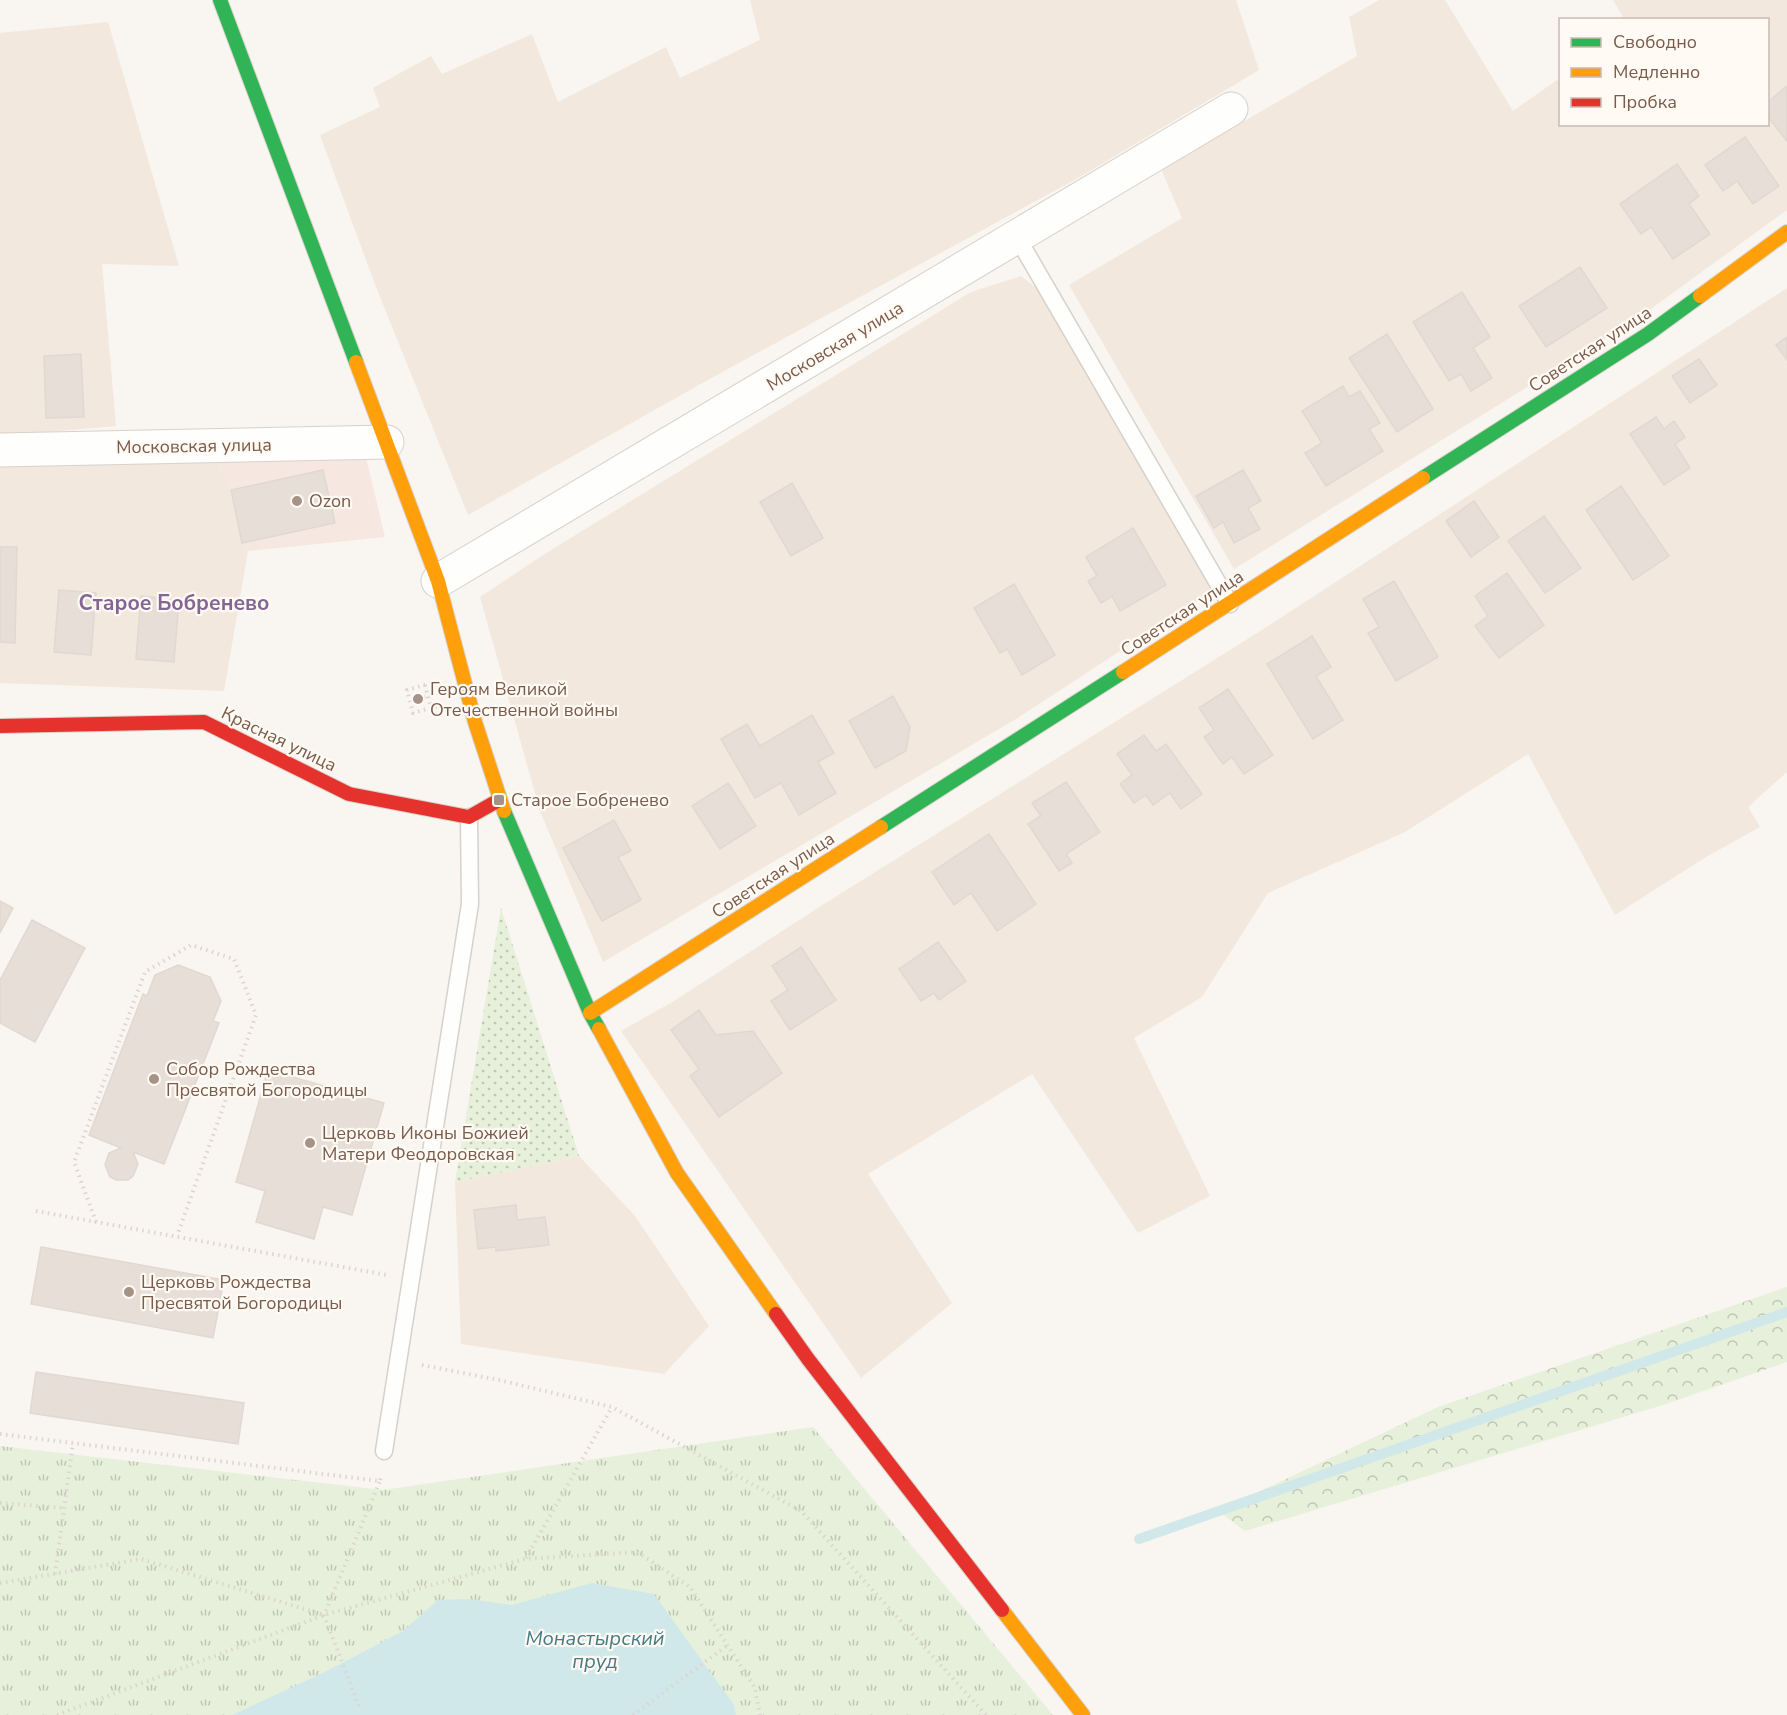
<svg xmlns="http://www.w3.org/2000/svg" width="1787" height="1715" viewBox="0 0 1787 1715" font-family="'Nunito Sans',sans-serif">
<defs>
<pattern id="grass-dots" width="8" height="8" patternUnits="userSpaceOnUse" patternTransform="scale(1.5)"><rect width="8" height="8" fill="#e7f0db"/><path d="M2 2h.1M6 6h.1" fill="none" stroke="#c0c6b4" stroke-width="1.8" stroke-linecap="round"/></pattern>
<pattern id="forest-crowns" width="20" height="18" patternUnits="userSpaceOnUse" patternTransform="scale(1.5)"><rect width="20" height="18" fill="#e7f0db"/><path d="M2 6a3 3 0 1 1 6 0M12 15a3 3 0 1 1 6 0" fill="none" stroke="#c0c6b4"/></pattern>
<pattern id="park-tufts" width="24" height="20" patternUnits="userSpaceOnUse" patternTransform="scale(1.5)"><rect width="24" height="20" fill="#e7f0db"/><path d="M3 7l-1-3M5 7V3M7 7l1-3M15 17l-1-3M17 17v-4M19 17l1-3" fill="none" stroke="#c0c6b4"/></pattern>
</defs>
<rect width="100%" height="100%" fill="#f9f5f0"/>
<!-- residential -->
<g fill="#f2e8de">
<path d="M750 0H1236L1259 70 1078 178 706 381 468 515 376 287 320 135 380 107 373 88 431 56 442 74 532 34 558 102 666 47 680 78 760 40Z"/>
<path d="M1379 0H1445L1513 111 1560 78V124H1768V20L1624 19 1613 0H1787V210L1637 319 1234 569 1069 285 1182 218 1161 169 1357 56 1349 17Z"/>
<path d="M108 22 179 266 102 264 116 426 0 436V33Z"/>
<path d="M1021 276 1039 290 1215 589 1016 719 603 962 540 811 480 597 543 555 971 292Z"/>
<path d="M1787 288V772L1748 807 1760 827 1706 857 1615 915 1528 754 1405 832 1268 893 1202 997 1134 1038 1210 1196 1138 1233 1032 1074 868 1174 952 1303 861 1378 621 1031 674 1001 824 904 1262 630Z"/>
<path d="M214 458 231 490 242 543 248 551 224 691 0 683V461Z"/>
<path d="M579 1156 635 1216 709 1326 664 1374 461 1344 455 1182Z"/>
</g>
<!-- commercial -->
<path fill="#f6e8e1" d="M365 453 385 537 248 551 242 543 231 490 214 458Z"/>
<!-- grass -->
<path fill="url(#grass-dots)" d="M501 908 579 1156 455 1182Z"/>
<!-- forest -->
<path fill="url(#forest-crowns)" d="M1787 1287V1362L1663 1405 1245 1531 1218 1511 1438 1407Z"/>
<!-- park -->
<path fill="url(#park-tufts)" d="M813 1427 1053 1715H0V1446L383 1490Z"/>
<!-- water -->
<path fill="#d0e8ea" d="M592 1583 654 1594 734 1705 736 1715H232L325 1672 403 1631 438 1600 469 1599 512 1605Z"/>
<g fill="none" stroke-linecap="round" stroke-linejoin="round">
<!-- stream -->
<path stroke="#d0e8ea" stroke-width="10" d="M1139 1539 1787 1312"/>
</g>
<!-- building -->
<g fill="#e6ded7" stroke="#e2d8d2" stroke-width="1.5">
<path d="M1787 86V141L1768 117V102Z"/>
<path d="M1745 137 1779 186 1753 204 1737 181 1723 191 1705 165Z"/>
<path d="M1677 164 1699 196 1689 204 1710 234 1673 259 1651 227 1641 234 1620 204Z"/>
<path d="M1580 267 1607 308 1546 347 1519 306Z"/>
<path d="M1462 292 1490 337 1473 348 1492 378 1471 391 1461 374 1449 381 1413 322Z"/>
<path d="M1387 334 1433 409 1397 432 1349 358Z"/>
<path d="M1787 337V360L1776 345Z"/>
<path d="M81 354 84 417 46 418 44 356Z"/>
<path d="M1699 359 1717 385 1690 403 1672 376Z"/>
<path d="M1343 386 1349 397 1360 391 1380 423 1369 429 1383 451 1326 486 1305 453 1322 443 1302 411Z"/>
<path d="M1656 417 1664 429 1674 421 1685 437 1675 444 1690 468 1664 485 1630 434Z"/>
<path d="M323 470 335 523 242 543 231 490Z"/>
<path d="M1243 470 1261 501 1248 508 1260 529 1234 543 1223 522 1214 528 1196 496Z"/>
<path d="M792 483 823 538 791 556 760 502Z"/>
<path d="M1621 486 1669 556 1633 580 1586 510Z"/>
<path d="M1474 501 1499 537 1471 557 1446 521Z"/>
<path d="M1544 516 1581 568 1545 593 1508 541Z"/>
<path d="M1133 528 1166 585 1120 611 1112 596 1101 603 1088 581 1097 576 1086 557Z"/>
<path d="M0 547H17L15 643 0 642Z"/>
<path d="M1507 573 1544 625 1499 658 1475 626 1488 616 1475 596Z"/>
<path d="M1394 581 1438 657 1396 681 1368 633 1379 627 1363 599Z"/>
<path d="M1014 584 1055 655 1022 675 1007 649 1000 653 974 608Z"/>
<path d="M59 590 96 593 91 655 54 652Z"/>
<path d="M141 596 179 600 174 662 136 659Z"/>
<path d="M1312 636 1331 667 1316 676 1343 720 1313 739 1267 664Z"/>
<path d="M1228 689 1273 755 1244 774 1232 757 1223 764 1204 737 1214 730 1199 708Z"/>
<path d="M893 696 910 727 906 751 875 768 849 721Z"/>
<path d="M812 715 834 753 818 762 836 793 799 815 781 783 755 798 721 739 747 724 760 746Z"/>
<path d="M1144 735 1156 751 1166 744 1202 794 1181 809 1170 793 1153 805 1146 795 1134 803 1120 784 1132 775 1117 754Z"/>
<path d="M1066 782 1100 832 1066 854 1072 863 1059 871 1028 824 1041 816 1032 803Z"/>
<path d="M728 783 756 826 720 849 692 806Z"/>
<path d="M614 820 631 851 618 857 641 900 602 921 563 848Z"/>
<path d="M989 834 1036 904 997 931 971 893 954 905 932 872Z"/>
<path d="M0 901 13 908 0 933Z"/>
<path d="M32 920 85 948 35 1042 0 1023V980Z"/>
<path d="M938 942 966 981 939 1000 934 993 921 1001 899 969Z"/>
<path d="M801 947 836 1000 790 1030 771 1001 788 990 772 966Z"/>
<path d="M178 965 210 977 221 1001 213 1021 219 1023 164 1164 133 1152 138 1164 133 1176 128 1180H116L110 1177 105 1165 109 1153 121 1148 89 1135 143 994 147 996 155 975Z"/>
<path d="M699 1010 716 1035 753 1031 782 1073 719 1117 690 1076 699 1069 671 1030Z"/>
<path d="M268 1070 384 1103 352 1215 323 1207 314 1239 256 1222 265 1191 236 1182Z"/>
<path d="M516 1205 517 1220 545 1217 549 1245 496 1251V1247L478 1249 474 1210Z"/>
<path d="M41 1247 224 1280 213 1338 31 1304Z"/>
<path d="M36 1372 244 1403 238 1444 30 1413Z"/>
</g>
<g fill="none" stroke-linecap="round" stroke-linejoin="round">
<defs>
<g id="lane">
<path d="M1017 237 1230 604"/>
<path d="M384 1451 470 904 469 817"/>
</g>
<g id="street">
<path d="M0 450 387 442"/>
<path d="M438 581 1231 109"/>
</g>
<g id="fast">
<path d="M220 0 356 362"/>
<path d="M1423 478 1648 334 1700 296"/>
<path d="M504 811 590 1013 599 1029"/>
<path d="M881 827 1123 672"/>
</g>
<g id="slow">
<path d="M1700 296 1787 232"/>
<path d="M356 362 438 581 475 722 504 811"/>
<path d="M1123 672 1423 478"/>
<path d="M590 1013 881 827"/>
<path d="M599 1029 677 1173 776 1314"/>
<path d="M1002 1610 1083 1715"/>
</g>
<g id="jam">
<path d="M0 726 204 722 349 794 469 817 499 800"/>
<path d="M776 1314 808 1359 1002 1610"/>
</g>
</defs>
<!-- lane casing -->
<use href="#lane" stroke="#d7d1cb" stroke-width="19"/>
<!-- street casing -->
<use href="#street" stroke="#d7d1cb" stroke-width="35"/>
<!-- fast casing -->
<use href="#fast" stroke="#d9d2cb" stroke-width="16"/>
<!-- slow casing -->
<use href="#slow" stroke="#d9d2cb" stroke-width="16"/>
<!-- jam casing -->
<use href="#jam" stroke="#d9d2cb" stroke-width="16"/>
<!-- path -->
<g stroke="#dcd5d0" stroke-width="4" stroke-dasharray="1.5 4.5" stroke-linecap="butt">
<path d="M431 683 407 690 413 713 437 706"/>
<path d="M425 685 431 708"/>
<path d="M418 699 435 694"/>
<path d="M36 1211 387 1275"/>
<path d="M96 1222 74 1162 145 972 191 945 234 959 256 1015 177 1236"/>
<path d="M422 1365 499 1380 612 1407 801 1511 986 1715"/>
<path d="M0 1434 380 1481 381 1475"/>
<path d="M0 1503 64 1508"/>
<path d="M526 1558 612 1407"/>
<path d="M55 1574 73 1443"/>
<path d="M0 1583 141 1559 324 1615"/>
<path d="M359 1706 324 1615 380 1481"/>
<path d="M57 1715 324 1615 525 1559 637 1552 690 1587 755 1688 760 1715"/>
<path d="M633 1715 728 1645"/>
</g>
<!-- lane -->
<use href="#lane" stroke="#fefefd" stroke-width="16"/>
<!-- street -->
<use href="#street" stroke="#fefefd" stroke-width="33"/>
<!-- fast -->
<use href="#fast" stroke="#30b455" stroke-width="14"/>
<!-- slow -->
<use href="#slow" stroke="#ff9f0a" stroke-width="14"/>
<!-- jam -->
<use href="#jam" stroke="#e5322d" stroke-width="14"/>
</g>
<!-- markers -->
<g fill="#a69286" stroke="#fffaf3" stroke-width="2">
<circle cx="297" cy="501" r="6"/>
<circle cx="418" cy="699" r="6"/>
<rect x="493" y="794" width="12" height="12" rx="3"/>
<circle cx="154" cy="1079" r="6"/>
<circle cx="310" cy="1143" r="6"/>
<circle cx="129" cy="1292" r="6"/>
</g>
<g text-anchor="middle" stroke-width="4.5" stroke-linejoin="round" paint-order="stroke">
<!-- street labels -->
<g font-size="18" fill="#7a5c4d" stroke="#fffaf3">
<text transform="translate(835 346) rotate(-31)" y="6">Московская улица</text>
<text transform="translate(1590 349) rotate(-33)" y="6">Советская улица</text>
<text transform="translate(194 446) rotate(-1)" y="6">Московская улица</text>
<text transform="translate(1182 613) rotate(-33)" y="6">Советская улица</text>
<text transform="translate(279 739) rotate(26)" y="6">Красная улица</text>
<text transform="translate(773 875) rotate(-33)" y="6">Советская улица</text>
</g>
<!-- poi labels -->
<g font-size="18" fill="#7a5c4d" stroke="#fffaf3" text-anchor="start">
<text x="309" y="507">Ozon</text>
<text x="430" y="695">Героям Великой<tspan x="430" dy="21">Отечественной войны</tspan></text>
<text x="511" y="806">Старое Бобренево</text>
<text x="166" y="1075">Собор Рождества<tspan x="166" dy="21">Пресвятой Богородицы</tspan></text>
<text x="322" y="1139">Церковь Иконы Божией<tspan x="322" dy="21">Матери Феодоровская</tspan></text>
<text x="141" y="1288">Церковь Рождества<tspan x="141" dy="21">Пресвятой Богородицы</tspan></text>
</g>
<!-- water labels -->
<g font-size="20" font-style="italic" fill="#437c86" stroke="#fffaf3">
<text x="595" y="1645">Монастырский<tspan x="595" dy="23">пруд</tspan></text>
</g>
<!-- quarter labels -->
<g font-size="21" font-weight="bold" fill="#846695" stroke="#fffaf3">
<text x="174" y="610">Старое Бобренево</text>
</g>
</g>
<!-- legend -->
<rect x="1559" y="18" width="210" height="108" fill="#fffaf3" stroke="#cabbb1" stroke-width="1.5"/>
<rect x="1571" y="38" width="30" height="9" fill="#30b455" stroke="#cabbb1" stroke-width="1.5"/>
<text x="1613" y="48" font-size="18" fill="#7a5c4d">Свободно</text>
<rect x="1571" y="68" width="30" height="9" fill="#ff9f0a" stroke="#cabbb1" stroke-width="1.5"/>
<text x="1613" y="78" font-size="18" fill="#7a5c4d">Медленно</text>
<rect x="1571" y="98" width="30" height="9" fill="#e5322d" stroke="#cabbb1" stroke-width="1.5"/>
<text x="1613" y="108" font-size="18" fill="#7a5c4d">Пробка</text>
</svg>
